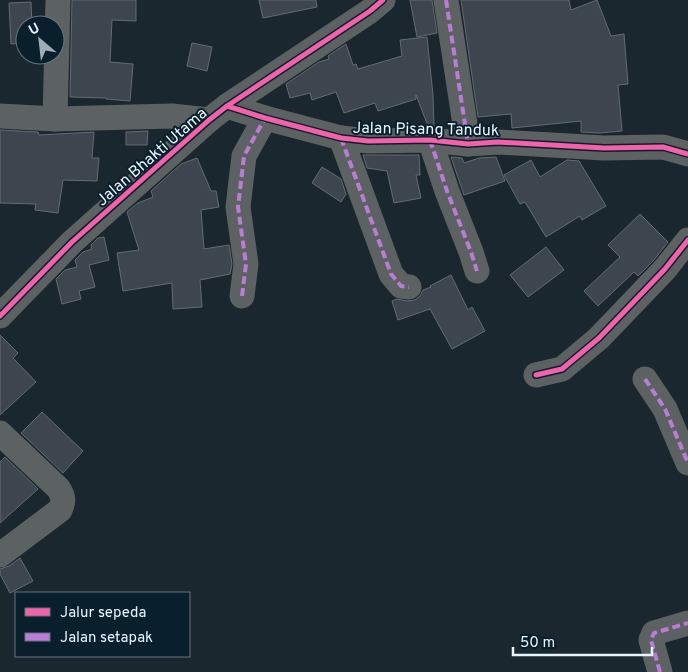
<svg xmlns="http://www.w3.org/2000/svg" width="688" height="672" viewBox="0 0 688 672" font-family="Overpass,sans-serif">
<rect width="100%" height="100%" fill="#1b272e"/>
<!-- building -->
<g fill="#3d454e" stroke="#646b73">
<path d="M72 0H136V21L112 20 110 62 133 64 130 101 106 99V98L70 97Z"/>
<path d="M259 0H316L317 7 263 18Z"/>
<path d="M410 0H432L437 33 417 37Z"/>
<path d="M461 0H569L571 10 597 0 611 36 624 34 628 84 618 85 622 131 599 133 581 132V121L512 128 511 114 478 117Z"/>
<path d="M31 2 32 25H25V43L11 44 9 3Z"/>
<path d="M427 37 433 95 434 126H428L416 95V99L378 111 375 103 344 113 336 92 312 100 310 93 290 98 286 84 319 62 329 59 328 56 346 44 353 65 356 64 358 69 402 56 400 40Z"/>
<path d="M192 43 212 47 207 71 187 66Z"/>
<path d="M0 130 38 132 39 135 94 132 92 158H99L97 181 63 180 58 213 35 210 36 204 0 203Z"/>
<path d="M148 131 147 145H126V132Z"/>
<path d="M363 155H419L420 175H416L421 198 394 203 387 171 367 168Z"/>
<path d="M451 157 462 158 464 163 479 158 496 157 505 181 464 195Z"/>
<path d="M197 158 211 191H216L219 207 201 210 204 249 229 245 232 264 230 274 200 280 202 307 173 309 172 283 123 291 117 253 139 250 127 212 138 203 153 197 151 191 181 164Z"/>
<path d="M531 160 540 177 567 160 579 161 606 206 582 220 580 216 546 237 525 202 520 204 504 175Z"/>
<path d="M322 167 341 179 346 194 341 202 312 183Z"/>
<path d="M640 214 668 242 654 260 638 276 634 272 598 306 584 291 620 257 608 245Z"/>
<path d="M104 237 109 260 89 265 95 287 79 291 81 299 62 304 56 279 65 270 77 267 75 260 83 252 92 249 91 245 98 238Z"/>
<path d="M546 247 564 270 528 297 510 275Z"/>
<path d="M451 275 468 310 472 307 485 331 452 349 430 309 398 320 392 301 397 299 407 301 415 300 420 296 423 290 431 287 430 286Z"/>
<path d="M0 335 18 353 13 358 36 382 0 415Z"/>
<path d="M42 412 83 451 63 473 21 433Z"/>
<path d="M5 457 38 489 0 523V462Z"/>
<path d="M20 558 33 581 10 593 0 574V569L9 566Z"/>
</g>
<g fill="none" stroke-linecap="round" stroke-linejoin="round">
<!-- minor -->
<g stroke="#5c6162" stroke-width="25">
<path d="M446 0 468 144"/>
<path d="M227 106 265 118 341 138 368 141 430 140 468 144 498 142 604 148 663 147 688 154"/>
<path d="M0 116 55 119 172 116 209 120"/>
<path d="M55 119 58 0"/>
<path d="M341 138 391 274 401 286 409 287"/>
<path d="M430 140 447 191 471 252 477 271"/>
<path d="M242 296 246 264 238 207 244 156 265 118"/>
<path d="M0 316 72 242 209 120 227 106 370 11 383 0"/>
<path d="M536 375 562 369 599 338 665 269 688 240"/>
<path d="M645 379 665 409 688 463"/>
<path d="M0 433 58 488C64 497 64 501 60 510L0 555"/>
<path d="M660 672 651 640 654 633 688 623"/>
</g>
<!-- quiet -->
<g stroke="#bd7bd9" stroke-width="4" stroke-dasharray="8 4" stroke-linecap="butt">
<path d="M446 0 468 144"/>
<path d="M341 138 391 274 401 286 409 287"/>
<path d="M430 140 447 191 471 252 477 271"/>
<path d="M242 296 246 264 238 207 244 156 265 118"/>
<path d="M645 379 665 409 688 463"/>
<path d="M660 672 651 640 654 633 688 623"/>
</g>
<defs>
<g id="cycleway">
<path d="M227 106 265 118 341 138 368 141 430 140 468 144 498 142 604 148 663 147 688 154"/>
<path d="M0 316 72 242 209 120 227 106 370 11 383 0"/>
<path d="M536 375 562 369 599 338 665 269 688 240"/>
</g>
</defs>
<!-- cycleway casing -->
<use href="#cycleway" stroke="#09202c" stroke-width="8"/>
<!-- cycleway -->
<use href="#cycleway" stroke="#f560ab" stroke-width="5"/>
</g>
<g text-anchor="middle" stroke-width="4" stroke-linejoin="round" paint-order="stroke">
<!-- street labels -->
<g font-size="16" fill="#e7f4fd" stroke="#09202c">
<text transform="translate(426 128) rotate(1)" y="6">Jalan Pisang Tanduk</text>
<text transform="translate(151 156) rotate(-41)" y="6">Jalan Bhakti Utama</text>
</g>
</g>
<!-- legend -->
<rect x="15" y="592" width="175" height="65" fill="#09202c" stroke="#627580"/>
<rect x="25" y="608" width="25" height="8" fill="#f560ab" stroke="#627580"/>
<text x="60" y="617" font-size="15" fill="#e7f4fd">Jalur sepeda</text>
<rect x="25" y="633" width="25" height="8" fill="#bd7bd9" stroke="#627580"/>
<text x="60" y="642" font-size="15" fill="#e7f4fd">Jalan setapak</text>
<!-- north arrow -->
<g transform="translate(40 40) rotate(332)"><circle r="24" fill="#09202c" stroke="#627580"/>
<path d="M0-4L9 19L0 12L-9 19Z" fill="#a0acb5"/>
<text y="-8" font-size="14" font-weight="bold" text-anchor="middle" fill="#e7f4fd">U</text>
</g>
<!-- scale -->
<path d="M513 647v8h139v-8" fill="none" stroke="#e7f4fd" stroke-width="2.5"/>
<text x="520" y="647" font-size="15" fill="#e7f4fd" stroke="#09202c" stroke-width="4" paint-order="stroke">50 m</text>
</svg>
